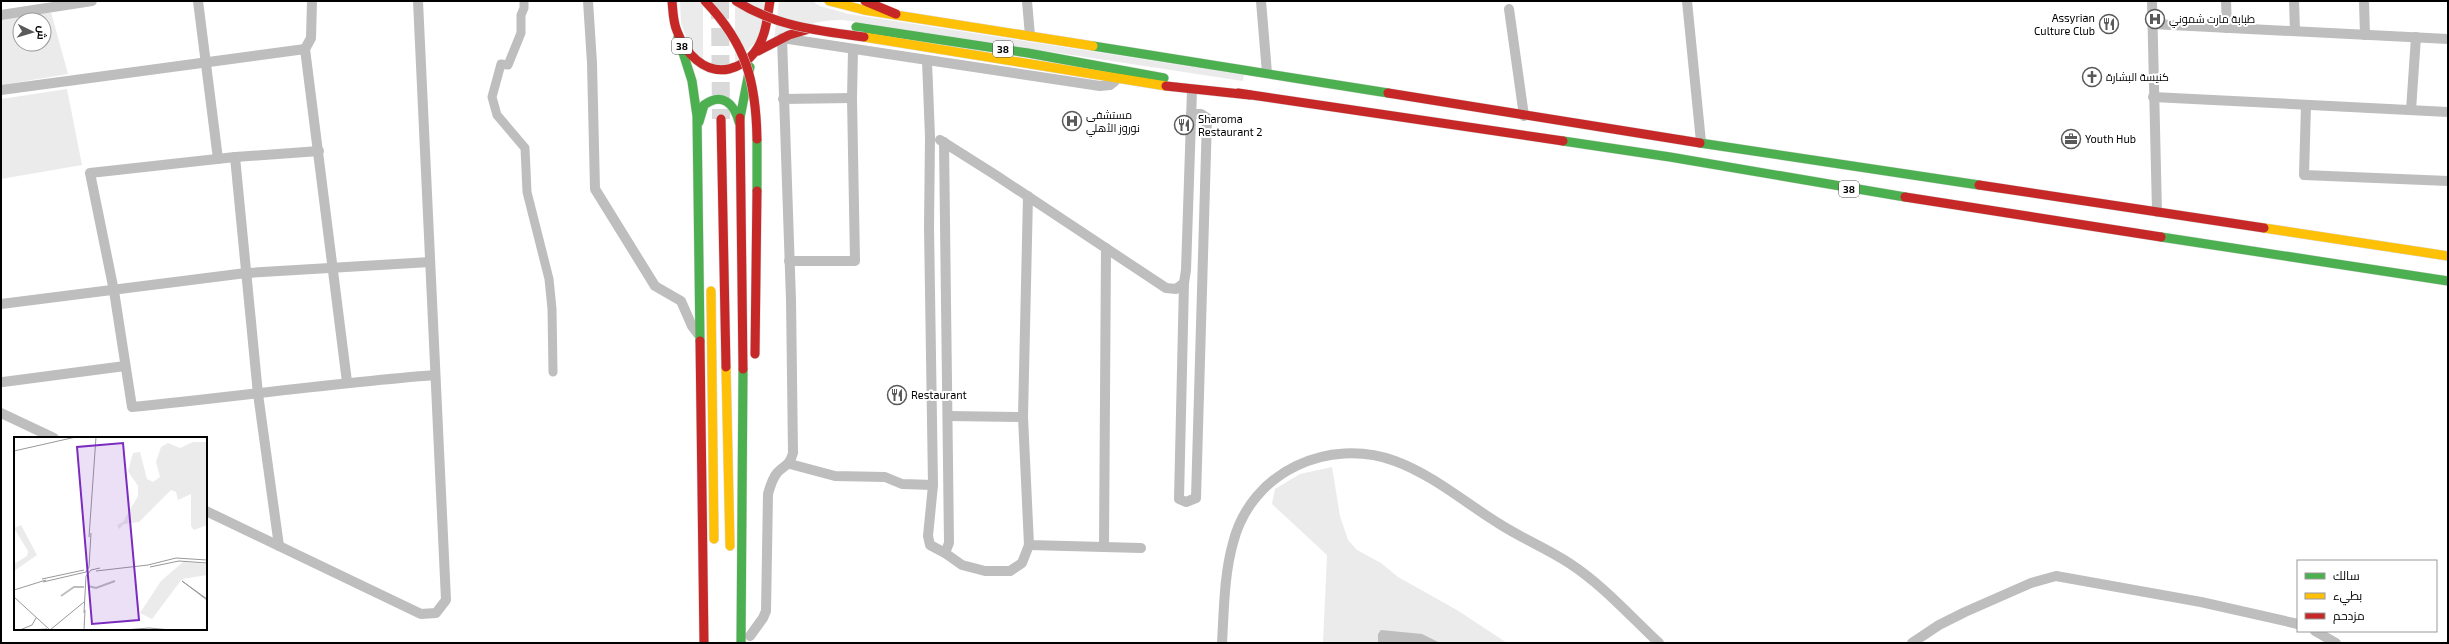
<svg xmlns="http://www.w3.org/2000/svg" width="2449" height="644" viewBox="0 0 2449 644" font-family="'Exo 2',Cairo,sans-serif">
<rect width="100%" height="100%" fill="#fff"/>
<!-- green -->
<g fill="#ebebeb" fill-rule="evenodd">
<path d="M680 1H703V59L692 53 681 23Z"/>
<path d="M735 1H765L760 37 735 64Z"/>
<path d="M779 1H812L820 6 849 14 1244 75 1243 81 843 20C816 19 798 28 774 39Z"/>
<path d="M51 12 68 74 1 85V20ZM20 20H44V44H20Z"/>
<path d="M67 89 82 165 1 179V99Z"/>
<path d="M1332 467 1340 516 1348 540 1357 550 1381 563 1398 577 1457 610 1507 643H1323L1327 555 1272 504 1275 489 1300 474Z"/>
</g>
<!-- water -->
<path fill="#bebebe" d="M1381 630 1422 634 1440 643H1378V634Z"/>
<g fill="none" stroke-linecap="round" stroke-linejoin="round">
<!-- canal -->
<path stroke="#bebebe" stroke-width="9" d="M524 1V8L521 15V33L508 65 501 64 492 97 497 115 525 148 527 192 549 279 552 309 553 372"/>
<!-- highway-tunnel -->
<path stroke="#d9d9d9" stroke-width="18" stroke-dasharray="18 9" stroke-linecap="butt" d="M720 1 721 119"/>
<defs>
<g id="fast">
<path d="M856 27 1028 53 1164 78"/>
<path d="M678 37 692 81 697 116 700 341"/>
<path d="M1093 46 1388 93"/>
<path d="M740 118 750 67"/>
<path d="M699 122 704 105C722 92 734 103 739 122"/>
<path d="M1563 141 1670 157 1905 197"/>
<path d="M1700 143 1979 185"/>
<path d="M757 191V139"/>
<path d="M2161 237 2448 281"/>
<path d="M741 643 743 369"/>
</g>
<g id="slow">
<path d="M829 1 864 10 1093 46"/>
<path d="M864 37 1166 86"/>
<path d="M2264 228 2448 256"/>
<path d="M711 291 714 539"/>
<path d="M726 367 730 546"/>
</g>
<g id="jam">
<path d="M672 1C673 11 673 22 677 31 685 53 704 74 729 69 738 67 748 61 754 53 766 38 767 19 770 1"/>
<path d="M865 1 896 14"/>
<path d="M758 51 789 35 809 29"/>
<path d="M1166 86 1250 95"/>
<path d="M1238 93 1563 141"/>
<path d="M1388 93 1700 143"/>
<path d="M740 118 743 369"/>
<path d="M721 119 726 367"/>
<path d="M1979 185 2264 228"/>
<path d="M1905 197 2161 237"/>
<path d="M700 341 704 643"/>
<path d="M755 354 757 191"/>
</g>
</defs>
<!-- fast casing -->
<use href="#fast" stroke="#dbdbdb" stroke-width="10"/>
<!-- slow casing -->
<use href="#slow" stroke="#dbdbdb" stroke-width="10"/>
<!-- jam casing -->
<use href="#jam" stroke="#dbdbdb" stroke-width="10"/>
<!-- street -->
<g stroke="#bebebe" stroke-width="10">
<path d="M198 1 218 159"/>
<path d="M312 1 311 38 305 49 347 382"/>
<path d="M588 1 592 63 595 189 655 286 681 301 692 326 698 334"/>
<path d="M1027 1 1030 36"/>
<path d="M1261 1 1267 73"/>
<path d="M1687 1 1701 142"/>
<path d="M2152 1 2157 212"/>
<path d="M2226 1 2227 28"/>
<path d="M2294 1 2295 31"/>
<path d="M2364 1 2365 35"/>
<path d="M1509 9 1524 116"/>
<path d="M1 15 92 1"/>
<path d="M2152 24 2448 39"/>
<path d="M927 61 930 137 929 227 933 485 928 536 930 545 945 553 949 543 944 142"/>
<path d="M1 90 305 49"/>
<path d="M2153 97 2448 112"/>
<path d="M783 99 852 98"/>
<path d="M2306 105 2304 175 2448 181"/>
<path d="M2411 110 2416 37"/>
<path d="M940 140 997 176 1166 288 1176 289 1184 283 1186 270 1192 90"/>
<path d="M319 151 235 157 90 173 114 291 132 407C233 397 334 383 435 375"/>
<path d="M235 157 258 394 279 546"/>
<path d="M1028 196 1023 417 1029 545 1141 548"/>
<path d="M789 261H855L852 98 853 50"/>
<path d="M1184 283 1179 499 1186 502 1196 498 1207 118 1201 114H1191"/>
<path d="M1 304 246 273 430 262"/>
<path d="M3 382 125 366"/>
<path d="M1 413 54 438"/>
<path d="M948 416 1023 417"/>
<path d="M790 464 835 476 885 477 902 484 933 485"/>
<path d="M206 511 421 614 436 613 446 600 418 1"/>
<path d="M1104 547 1106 248"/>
<path d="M945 553 962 565 985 571H1010L1022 563 1029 545"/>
<path d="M2315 631 2336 643"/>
<path d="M750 636 763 618 766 611 768 494C770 487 772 479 777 473 785 464 789 467 793 453L791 300 782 38 1100 86 1110 85 1115 81"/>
<path d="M1222 643C1224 610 1224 575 1233 543 1251 471 1329 437 1395 461 1433 475 1464 502 1498 523 1521 538 1546 548 1569 563 1603 585 1630 616 1659 643"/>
<path d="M1912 643 1939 625 1965 612 2031 583 2056 576 2201 602 2298 624"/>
</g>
<!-- fast -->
<use href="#fast" stroke="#4caf50" stroke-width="9"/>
<!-- slow -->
<use href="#slow" stroke="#ffc107" stroke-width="9"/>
<!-- jam -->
<use href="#jam" stroke="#c62828" stroke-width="9"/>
<defs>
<g id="jam-bridge">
<path d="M705 1C746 44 756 81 757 139"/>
<path d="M736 1C775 26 818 31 864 37"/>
</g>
</defs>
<!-- jam-bridge casing -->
<use href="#jam-bridge" stroke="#dbdbdb" stroke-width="10" stroke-linecap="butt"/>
<!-- jam-bridge -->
<use href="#jam-bridge" stroke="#c62828" stroke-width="9"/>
</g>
<!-- icons -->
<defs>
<symbol id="hospital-ring" viewBox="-11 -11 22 22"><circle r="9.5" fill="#fff" stroke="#595959" stroke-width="1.5"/><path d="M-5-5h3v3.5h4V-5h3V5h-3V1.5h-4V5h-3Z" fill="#595959"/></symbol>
<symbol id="restaurant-ring" viewBox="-11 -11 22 22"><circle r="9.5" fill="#fff" stroke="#595959" stroke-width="1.5"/><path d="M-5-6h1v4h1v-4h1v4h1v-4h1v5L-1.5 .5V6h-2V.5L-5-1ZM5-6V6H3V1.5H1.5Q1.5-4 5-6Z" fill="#595959"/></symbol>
<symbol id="church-ring" viewBox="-11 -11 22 22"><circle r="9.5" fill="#fff" stroke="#595959" stroke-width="1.5"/><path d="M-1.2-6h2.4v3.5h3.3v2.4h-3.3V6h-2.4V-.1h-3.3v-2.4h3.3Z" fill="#595959"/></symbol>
<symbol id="office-ring" viewBox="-11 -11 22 22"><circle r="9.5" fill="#fff" stroke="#595959" stroke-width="1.5"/><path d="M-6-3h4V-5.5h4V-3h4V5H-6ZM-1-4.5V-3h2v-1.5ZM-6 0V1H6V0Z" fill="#595959"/></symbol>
</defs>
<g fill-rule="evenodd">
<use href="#hospital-ring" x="2144" y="8" width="22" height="22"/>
<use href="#restaurant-ring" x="2098" y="13" width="22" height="22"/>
<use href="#church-ring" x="2081" y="66" width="22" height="22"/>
<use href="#hospital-ring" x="1061" y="110" width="22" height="22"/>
<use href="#restaurant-ring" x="1173" y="114" width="22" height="22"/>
<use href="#office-ring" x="2060" y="128" width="22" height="22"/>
<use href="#restaurant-ring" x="886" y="384" width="22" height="22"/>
</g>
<g text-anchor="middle" stroke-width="4" stroke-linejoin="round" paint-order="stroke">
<!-- shield labels -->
<g fill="#fff" stroke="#4c4c4c" stroke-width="1">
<rect x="672" y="38" width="20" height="16" rx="3"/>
<rect x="993" y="41" width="20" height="16" rx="3"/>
<rect x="1839" y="181" width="20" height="16" rx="3"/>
</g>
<g font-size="10" font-weight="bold" fill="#000">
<text x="682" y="50">38</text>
<text x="1003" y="53">38</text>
<text x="1849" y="193">38</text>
</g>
<!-- poi labels -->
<g font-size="11" fill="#000" stroke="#fff" text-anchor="start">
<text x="2095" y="22" text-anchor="end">Assyrian<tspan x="2095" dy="13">Culture Club</tspan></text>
<text x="2169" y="23">طبابة مارت شموني</text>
<text x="2106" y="81">كنيسة البشارة</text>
<text x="1086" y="119">مستشفى<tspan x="1086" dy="13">نوروز الأهلي</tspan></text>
<text x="1198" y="123">Sharoma<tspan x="1198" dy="13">Restaurant 2</tspan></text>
<text x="2085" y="143">Youth Hub</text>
<text x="911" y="399">Restaurant</text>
</g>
</g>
<!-- overview -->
<g transform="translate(14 437)">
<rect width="193" height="193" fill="#fff"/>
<path d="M179 5H193V88L180 93 177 89V57L164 63 162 55 157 53 125 85 110 87 105 92 103 88 109 85 124 59V49L114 34 119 16 126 15 133 42 139 45 146 40 142 25 147 10 154 6 166 11ZM7 88 23 118 0 134V127L13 119 14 114 0 91ZM169 125 193 127V138L168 142 138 182 126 176 147 144Z" fill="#ebebeb"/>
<path fill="none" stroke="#bebebe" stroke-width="2" d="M74 149 82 151 101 144M47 159 60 150H70"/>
<path fill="none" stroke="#999" stroke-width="1" d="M0 14 62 0M75 100 82 0M136 130 165 124 193 126M82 134 134 128 162 121 193 123M28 142 70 133M29 145 72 135 75 130 77 96M0 153 32 143M0 160 36 193M193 162 168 144 193 163M70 176 72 139 77 133 86 131M6 193 18 188 22 181M13 193 33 192M36 193 70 165M70 193 71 173M110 193 135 191 157 193"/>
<path fill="#7b2cbf" fill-opacity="0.15" stroke="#7b2cbf" stroke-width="2" d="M109 6 125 183 78 187 63 10Z"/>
<rect width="193" height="193" fill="none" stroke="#000" stroke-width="2"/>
</g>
<!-- border -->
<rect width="2449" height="644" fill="none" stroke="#000000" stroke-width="4"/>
<!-- legend -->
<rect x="2297" y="560" width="140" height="72" fill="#ffffff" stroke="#999999"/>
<rect x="2305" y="573" width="20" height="6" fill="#4caf50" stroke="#999999"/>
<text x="2333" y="580" font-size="12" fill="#000000">سالك</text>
<rect x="2305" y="593" width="20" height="6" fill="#ffc107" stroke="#999999"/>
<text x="2333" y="600" font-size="12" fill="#000000">بطيء</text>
<rect x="2305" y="613" width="20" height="6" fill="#c62828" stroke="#999999"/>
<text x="2333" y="620" font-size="12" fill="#000000">مزدحم</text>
<!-- north arrow -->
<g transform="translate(32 32) rotate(95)"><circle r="19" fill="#ffffff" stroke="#999999"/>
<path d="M0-3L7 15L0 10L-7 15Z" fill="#595959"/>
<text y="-6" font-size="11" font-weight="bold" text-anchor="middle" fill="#000000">ش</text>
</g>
</svg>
